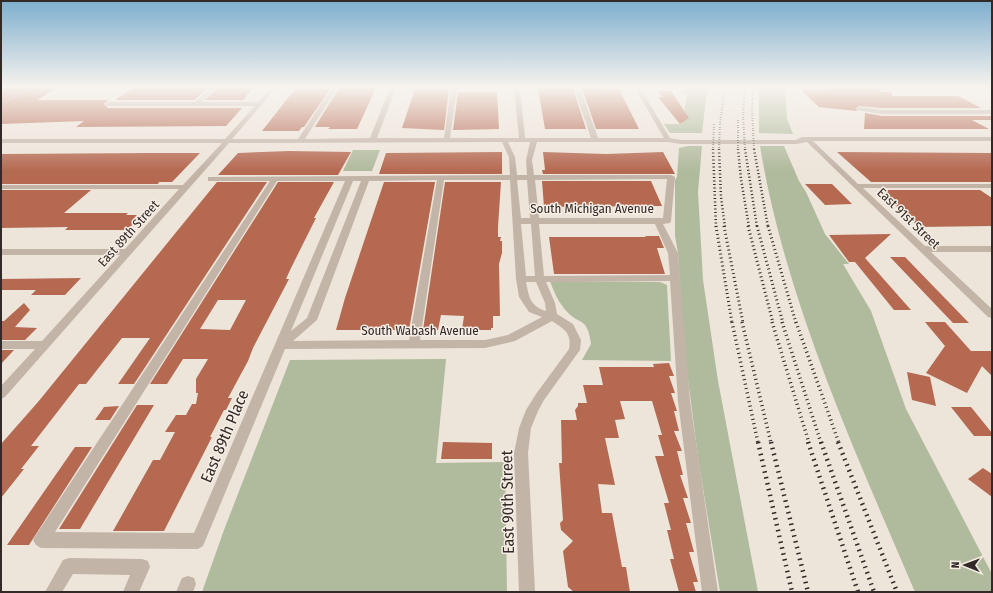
<svg xmlns="http://www.w3.org/2000/svg" width="993" height="593" viewBox="0 0 993 593" font-family="'Fira Sans Condensed',sans-serif">
<rect width="100%" height="100%" fill="#ede4da"/>
<!-- green -->
<g fill="#b0ba9c">
<path d="M688 88H709L706 99 702 133H670L664 124H682Z"/>
<path d="M759 88H785L787 119 793 134 759 133Z"/>
<path d="M688 146H702L698 192 703 280 718 381 758 592H720L699 464 685 357 678 253 675 236V180L677 177 679 148Z"/>
<path d="M760 146H784L799 181 806 192 825 234 849 264H843L871 311 906 409 992 574V592H915C854 449 785 299 760 146Z"/>
<path d="M353 150H380L372 171H343Z"/>
<path d="M550 281 660 282 667 285 671 361 582 360 591 344C590 338 589 329 584 324 581 321 577 320 573 317 561 308 555 295 550 281Z"/>
<path d="M446 359 436 463 505 462 507 592H202L224 530 290 360Z"/>
</g>
<!-- building -->
<g fill="#b56951" fill-rule="evenodd">
<path d="M1 88H57L37 100H115L133 88H208L194 100H108L104 104 108 108H242L226 126 76 127 84 121 1 124Z"/>
<path d="M218 88H253L243 100H205Z"/>
<path d="M339 88H376L357 129H328L330 127H315Z"/>
<path d="M538 88H573L586 129H545Z"/>
<path d="M582 88 619 89 639 129H596Z"/>
<path d="M828 88H878L881 92H892V96H958L981 108H882L859 106 856 108 857 111 819 107 801 90H831Z"/>
<path d="M295 89H330L304 127H302L299 131H262Z"/>
<path d="M415 89H449L444 130 402 128Z"/>
<path d="M658 91H671L689 118 680 124 658 97H662Z"/>
<path d="M458 92H497L499 129 453 130Z"/>
<path d="M865 113 882 116H992V120H972L989 129H864Z"/>
<path d="M289 151 351 152 338 175H218L238 153Z"/>
<path d="M502 152V174H379L386 153Z"/>
<path d="M543 152 606 154 663 152 675 174H543L542 170H545Z"/>
<path d="M837 152 992 153V182H871Z"/>
<path d="M149 153H200L172 182H159L158 184H1V154Z"/>
<path d="M542 181H651L662 206 544 207Z"/>
<path d="M217 182H267L134 384H118L150 338H122L86 384H79L31 446H39L21 469H24L1 498V444L38 402Z"/>
<path d="M278 182H334L314 218H316L291 268 286 279H289L253 348 248 361 228 398H232L226 410H224L210 437H212L164 531H113L153 460H160L175 432H165L176 415H186L192 404H196L198 393H196V379L208 359H183L167 384H150ZM218 300H246L230 330 200 329Z"/>
<path d="M384 182H435L409 330H336L345 298Z"/>
<path d="M445 182H501L498 227V237H501L500 241H502V253L499 264 500 316H493V328H491V330H462L464 316 441 315 438 330H423Z"/>
<path d="M805 184H832L852 204 825 205Z"/>
<path d="M1 190H91L64 213H128L126 215H137L134 218 138 219 127 230H65L68 227 1 228Z"/>
<path d="M879 190H980L992 198V226L919 227Z"/>
<path d="M891 234 865 258 911 310H894L855 262H849L829 235Z"/>
<path d="M645 236H659L664 248H657L665 274H554L549 237H646Z"/>
<path d="M890 257H905L969 323H953Z"/>
<path d="M81 278 65 295H31L36 290H1V279Z"/>
<path d="M24 303 30 310 15 327 37 328 25 340H1V321H4Z"/>
<path d="M925 322H945L971 351H992V376L982 366 967 393 926 373 945 346Z"/>
<path d="M1 350H14L1 364Z"/>
<path d="M669 363 674 376H669L675 393H671L677 411H674L679 431H674L682 451H677L683 475H680L688 498H683L691 523H686L694 552H689L698 582H693L696 592H679L670 559H674L667 530H671L664 503H669L655 456H664L658 435H662L652 401H620L625 419 615 420 619 438H605L615 485 598 484 602 513H612L622 567H626L630 592H574L568 587 563 551 573 541 561 530 560 523 563 520 559 463H562L561 420H577L575 410 578 406V403H587L583 385H603L599 367H654L653 364Z"/>
<path d="M907 372 930 377 936 406 912 400Z"/>
<path d="M137 405H154L80 529H59Z"/>
<path d="M119 406 110 420H95L104 407Z"/>
<path d="M951 407H971L992 433V436H974Z"/>
<path d="M443 442 492 443V459H441Z"/>
<path d="M75 447H92L29 545H7Z"/>
<path d="M983 468 992 474V497L968 479Z"/>
</g>
<g fill="none" stroke-linecap="round" stroke-linejoin="round">
<!-- path -->
<path stroke="#af9f92" stroke-width="1.5" stroke-dasharray="1 1" stroke-linecap="butt" d="M1 104 32 88"/>
<!-- minor -->
<g fill="#c3b4a8" fill-rule="evenodd">
<path d="M211 88H217L201 102H258L271 88H276L232 139H298L332 88H337L305 139 370 138 390 88H396L377 138H444L451 88H457L450 138H519L514 88H520L525 138H591L574 88H580L598 138H664L635 88H640L670 138 681 140H796L802 137H992V141H813L858 184H992V188H863L925 246H992V252H931L992 309V318L988 317 807 142 796 144H681L668 142H537L532 160 534 175H671L675 177 671 221 670 223 663 224 678 253 690 401 718 592H702L678 401 670 281 546 282 555 303 557 314 573 324 581 340 580 350 544 400 538 411 531 428 528 453 535 592H519L514 453 519 428 526 410 536 394 569 349C572 333 564 329 552 321L515 341 485 348 285 349 203 546 198 549 41 548 36 545 33 540 36 535 270 181H208V177L510 175 509 157 502 142 229 143 5 397 1 399V386L35 349H1V341H42L120 255H1V249H125L179 189H1V185H183L222 143H1V139H225L255 106H108L105 104 108 102H195ZM508 142H530L526 160 527 175H517L515 157ZM667 179 663 218H539L535 180ZM437 180 409 340 293 341 317 320 369 181ZM444 180H510L516 279 519 297 529 312 542 317 508 335 485 340H420ZM517 180H527L530 218H521ZM277 181H345L194 533 55 532ZM353 181H361L307 318 291 331ZM521 224H531L535 276H526ZM539 224H655L668 253 670 275 544 276ZM526 282H536L545 303 546 311C530 306 529 297 526 282Z"/>
<path d="M682 88H688L687 94H683Z"/>
<path d="M879 88H992V91L881 90Z"/>
<path d="M859 107 882 110H992V114H882L857 110V108Z"/>
<path d="M69 558 142 559 148 561 150 567 139 592H123L130 575 73 574 62 592H45L63 560Z"/>
<path d="M188 576 194 578 196 584 193 592H176L182 578Z"/>
</g>
<!-- rail-far4 -->
<g stroke="#312a27" stroke-width="2" stroke-dasharray="0.5 2" stroke-linecap="butt">
<path d="M753 88 752 109 754 150"/>
<path d="M738 120V150"/>
<path d="M713 150 714 124"/>
<path d="M719 150 720 123 725 88"/>
<path d="M745 150 743 116 745 88"/>
</g>
<!-- rail-far3 -->
<g stroke="#312a27" stroke-width="2.5" stroke-dasharray="1 2.5" stroke-linecap="butt">
<path d="M713 149 716 227"/>
<path d="M719 149 721 197 725 227"/>
<path d="M738 149 741 179 749 227"/>
<path d="M745 149 757 227"/>
<path d="M754 149 768 227"/>
</g>
<!-- rail-far2 -->
<g stroke="#312a27" stroke-width="3" stroke-dasharray="1 3" stroke-linecap="butt">
<path d="M716 226 732 323"/>
<path d="M724 226 743 323"/>
<path d="M748 226 773 323"/>
<path d="M757 226 783 323"/>
<path d="M768 226 796 323"/>
</g>
<!-- rail-far1 -->
<g stroke="#312a27" stroke-width="3.5" stroke-dasharray="1 3.5" stroke-linecap="butt">
<path d="M732 322 758 443"/>
<path d="M742 322 771 443"/>
<path d="M772 322 809 443"/>
<path d="M782 322 821 443"/>
<path d="M796 322 839 443"/>
</g>
<!-- rail -->
<g stroke="#312a27" stroke-width="4.5" stroke-dasharray="1.5 4.5" stroke-linecap="butt">
<path d="M758 442 792 592"/>
<path d="M771 442 808 592"/>
<path d="M808 442 858 592"/>
<path d="M821 442 874 592"/>
<path d="M838 442 897 592"/>
</g>
</g>
<!-- sky -->
<linearGradient id="sky" x2="0" y2="1"><stop stop-color="#7daece"/><stop offset="0.51" stop-color="#f7f3ee"/><stop offset="1" stop-color="#f7f3ee" stop-opacity="0"/></linearGradient>
<rect width="993" height="171" fill="url(#sky)"/>
<g text-anchor="middle" stroke-width="3" stroke-linejoin="round" paint-order="stroke">
<!-- street labels -->
<g font-size="13" fill="#312a27" stroke="#f6eee5">
<text x="592" y="213">South Michigan Avenue</text>
<text transform="translate(909 218) rotate(44)" y="5">East 91st Street</text>
<text transform="translate(128 233) rotate(-48)" y="5">East 89th Street</text>
<text x="420" y="335">South Wabash Avenue</text>
</g>
<!-- near-street labels -->
<g font-size="16" fill="#312a27" stroke="#f6eee5">
<text transform="translate(224 436) rotate(-67)" y="6">East 89th Place</text>
<text transform="translate(507 502) rotate(-91)" y="6">East 90th Street</text>
</g>
</g>
<!-- border -->
<rect width="993" height="593" fill="none" stroke="#312a27" stroke-width="4"/>
<!-- north arrow -->
<g transform="translate(965 565) rotate(271)" stroke="#f6eee5" stroke-width="3" paint-order="stroke">
<path d="M0-3L7 15L0 10L-7 15Z" fill="#312a27"/>
<text y="-6" font-size="11" font-weight="bold" text-anchor="middle" fill="#312a27">N</text>
</g>
</svg>
